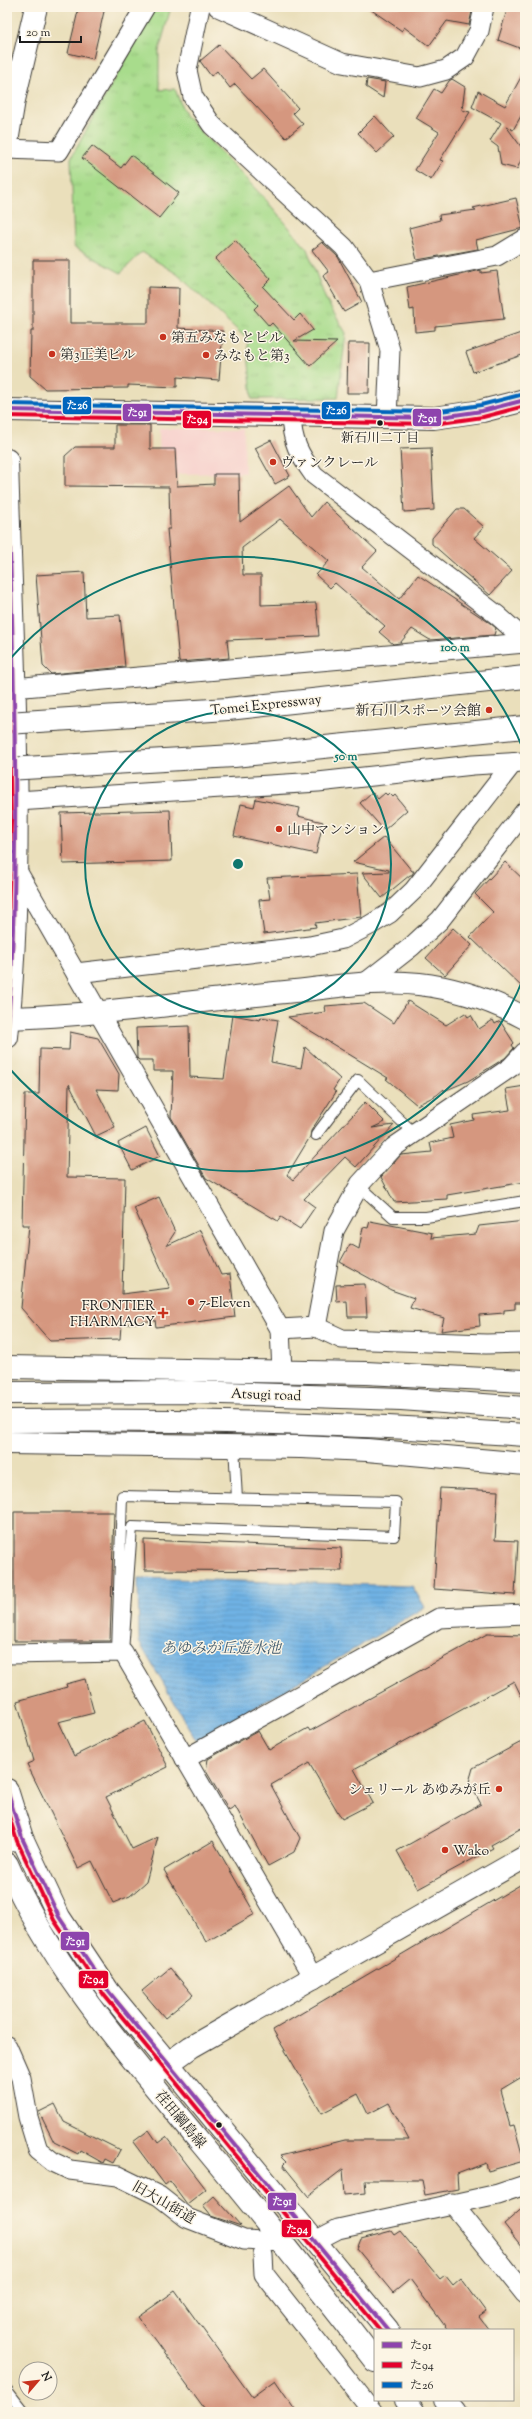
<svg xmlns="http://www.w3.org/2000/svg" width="532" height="2419" viewBox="0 0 532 2419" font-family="'Sorts Mill Goudy','Noto Serif JP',serif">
<defs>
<pattern id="grass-tufts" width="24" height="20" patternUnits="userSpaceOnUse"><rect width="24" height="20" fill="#a8dc8c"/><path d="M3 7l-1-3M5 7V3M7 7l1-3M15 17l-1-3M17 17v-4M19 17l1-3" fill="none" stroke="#90bc78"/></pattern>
<pattern id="water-rules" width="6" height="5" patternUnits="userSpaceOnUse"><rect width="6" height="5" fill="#6fb2e4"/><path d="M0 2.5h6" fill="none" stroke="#6098c3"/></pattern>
</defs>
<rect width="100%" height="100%" fill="#fcf5e5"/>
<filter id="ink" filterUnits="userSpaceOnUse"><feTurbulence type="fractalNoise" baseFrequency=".025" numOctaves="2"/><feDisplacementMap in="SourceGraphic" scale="8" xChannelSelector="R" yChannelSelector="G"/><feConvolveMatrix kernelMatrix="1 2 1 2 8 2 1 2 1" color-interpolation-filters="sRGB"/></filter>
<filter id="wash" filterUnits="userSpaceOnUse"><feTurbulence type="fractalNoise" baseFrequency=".012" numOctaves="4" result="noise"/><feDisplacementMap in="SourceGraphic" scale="16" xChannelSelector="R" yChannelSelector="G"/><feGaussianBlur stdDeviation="0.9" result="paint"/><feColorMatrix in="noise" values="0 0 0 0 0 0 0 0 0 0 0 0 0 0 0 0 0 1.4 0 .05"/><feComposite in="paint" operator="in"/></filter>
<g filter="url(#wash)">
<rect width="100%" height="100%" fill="#eadfbb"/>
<!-- built -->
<path fill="#f7d0cc" d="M159 428H244L245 473 178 474 177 482H160Z"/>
<!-- grass -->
<path fill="url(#grass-tufts)" stroke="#627c54" d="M154 7H171L159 51V90L175 89 185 115 267 201 307 249 326 300 346 333 338 398 252 399 247 339 177 274 142 252 121 273 74 247 71 158Z"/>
<!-- water -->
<path fill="url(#water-rules)" stroke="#466780" d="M138 1578 412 1586 425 1607 197 1742 139 1642Z"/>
<g id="blocks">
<!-- building -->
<g fill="#d5977f">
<path d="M79 7H105L93 59 68 53Z"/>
<path d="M367 7H473L469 25 447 21 429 46 404 27 402 31Z"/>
<path d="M508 7H525V50L498 40Z"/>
<path d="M219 45 251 79 263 69 298 108 293 113 303 124 286 138 235 84 230 88 217 71 211 76 200 61Z"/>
<path d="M525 70V109L513 130 506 126 522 148V158L517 169 501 165 498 147 490 141 501 123 472 107 478 91 505 106Z"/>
<path d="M367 79 385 82 383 98 366 87Z"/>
<path d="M452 79 465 87 462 110 470 112 440 160 443 161 431 180 415 170 439 132 416 118 434 89 441 93 449 81Z"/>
<path d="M375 116 394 137 377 153 358 133Z"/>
<path d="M92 146 121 168 131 155 179 193 159 218 82 158Z"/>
<path d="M516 198 523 228 476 240 478 249 417 260 409 228 440 220 439 215 476 210 473 208Z"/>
<path d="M235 240 271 279 263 287 294 320 300 314 313 330 294 341 337 342 310 366 272 323 269 326 254 309 258 305 215 259Z"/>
<path d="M322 242 338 257 362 302 344 312 323 276 329 272 312 250Z"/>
<path d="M33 260H70V323H148V287L179 288 178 328 223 331 219 380 177 377V387L128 385V388L45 389 30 376 31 331H33Z"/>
<path d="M481 270V273L497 271 504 319 435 326V330L415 332 414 309 410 310 407 287Z"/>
<path d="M521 333 525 344V354L473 372 466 352Z"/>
<path d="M348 343H370L369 393H347Z"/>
<path d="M115 425H150V449H175L177 486 214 484V474H239L240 522 289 486 311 517 324 502 377 551 362 567 399 599 418 575 490 623 496 628 494 635 430 640 412 629 400 643 393 644 379 632 385 626 335 583 330 588 316 575 329 561 280 519 242 548 243 575H261V605L316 603 319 636 227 640 229 658 179 662 167 529H170L169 487 65 486V456L75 447H115Z"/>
<path d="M271 440 290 476 275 484 255 448Z"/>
<path d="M431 448 434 510 404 512 400 449Z"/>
<path d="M457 509H464L484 527 474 538 512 571 490 595 432 544V538Z"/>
<path d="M84 572 86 617 120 615 125 667 51 674 43 666 36 575Z"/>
<path d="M372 792 378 799 385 793 387 795 389 793 393 797 395 795 407 810 384 830 360 803Z"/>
<path d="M256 799 300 808 298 816 323 822 316 854 234 836 241 804 254 807Z"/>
<path d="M170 810 172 861 63 864 61 813Z"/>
<path d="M384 837 412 871H414L412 875H410L382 898 362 873 389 872V870L353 862Z"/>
<path d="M505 862 525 881V990L470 937 493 912 475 894Z"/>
<path d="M357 874 361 917 315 923 316 927 264 934 259 900 270 899 267 878Z"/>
<path d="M453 928 472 945 445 975 426 958Z"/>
<path d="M408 1001 446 1025 465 1013 468 1017 471 1015 479 1029 493 1020 495 1024 500 1021 514 1043 512 1045 514 1048 505 1058 468 1081 444 1091V1089L437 1095 417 1105 386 1079 388 1078 288 1017 326 1012 325 1006 364 1003 394 1023Z"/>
<path d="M233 1015 260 1020 261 1017 278 1020 271 1062 301 1068 305 1047 340 1079 333 1090 336 1092 311 1131 310 1137 287 1175 293 1180 365 1102 385 1122 372 1128 394 1125 356 1167 345 1157 304 1199 315 1207 300 1229 281 1217 278 1221 206 1178 171 1117 173 1071H153V1060H139L137 1058 136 1028 189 1026 190 1077 224 1079Z"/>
<path d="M70 1032 98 1038 119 1074 118 1090 96 1089 115 1127 96 1136 69 1084 67 1177 125 1178 122 1294 170 1288 134 1208 159 1197 175 1232 166 1246 200 1230 221 1275 230 1274 235 1317 156 1327 155 1320 121 1325 120 1339 50 1341 21 1308 29 1225H22L25 1094H39L40 1049 69 1050Z"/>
<path d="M525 1086V1182L447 1195V1199L394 1202 381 1177 401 1155 432 1152 430 1143 453 1138 450 1125 474 1120 473 1115 510 1110 506 1089Z"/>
<path d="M146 1128 160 1156 132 1170 118 1143Z"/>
<path d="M370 1221 432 1233 431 1238 476 1234 479 1226 525 1221V1303H515V1309L504 1310V1313L479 1315 480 1326 441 1331 444 1318 410 1308 414 1298 391 1290 340 1262 350 1244 359 1249 363 1227 368 1228Z"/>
<path d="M365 1284 367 1317H348L347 1301 337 1302 336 1285Z"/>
<path d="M440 1488 498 1491 495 1540 518 1541 515 1595 434 1589Z"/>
<path d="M14 1512H114L110 1641H14Z"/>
<path d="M144 1540 341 1548 342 1571 145 1570Z"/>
<path d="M487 1634 525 1635V1704L514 1681 354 1769 373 1803 342 1819 309 1763 271 1785 300 1838 294 1852 268 1866 235 1806 229 1810 206 1771 208 1759 258 1731 269 1750 308 1728 310 1731Z"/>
<path d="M85 1679 94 1713 58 1722 74 1756 145 1721 168 1767 106 1797 132 1849 158 1837 146 1882 130 1896 113 1903 92 1861 78 1868 27 1764 34 1761 17 1701 67 1687 66 1684Z"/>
<path d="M525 1740V1826L491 1845 493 1848 418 1889 397 1851 481 1804 469 1782 473 1768Z"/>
<path d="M213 1841 255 1914 206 1942 164 1870Z"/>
<path d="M525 1882V2075L500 2090 510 2126 514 2125 524 2161 488 2171 486 2163 457 2174 458 2189 425 2195 422 2180H365L366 2193 345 2195 343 2169 308 2196 283 2165 286 2162 280 2156 345 2140H409L389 2103 368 2114 358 2094 322 2113 273 2030Z"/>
<path d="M170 1968 193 1995 165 2018 142 1991Z"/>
<path d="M55 2104 64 2122 120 2150 113 2163 105 2159 103 2163 80 2150 78 2154 54 2142 39 2112Z"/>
<path d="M149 2130 158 2143 166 2137 206 2189 187 2204 170 2181 165 2185 133 2142Z"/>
<path d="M214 2196 241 2226 211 2216 203 2206Z"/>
<path d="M525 2206V2251L504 2224Z"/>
<path d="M391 2231 394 2235 400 2231 440 2279 445 2275 453 2285 461 2278 486 2312 479 2317 489 2330H448L410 2279 393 2293 357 2249 361 2239Z"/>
<path d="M175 2291 252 2397 275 2380 297 2412H207L138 2317Z"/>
</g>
</g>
</g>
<g filter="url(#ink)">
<use href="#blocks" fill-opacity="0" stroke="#3b3934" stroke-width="1"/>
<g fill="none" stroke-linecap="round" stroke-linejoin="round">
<defs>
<g id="lane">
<path d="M316 1135 358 1080 415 1134"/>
<path d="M359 1186 393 1217H426L525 1201"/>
<path d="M234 1445 237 1499"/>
<path d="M117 1652 122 1496 396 1502 394 1536 132 1527 123 1652"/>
<path d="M7 2390 24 2412"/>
</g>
<g id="street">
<path d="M200 7 187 70 193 97 212 125 344 247 369 281 390 350 387 418"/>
<path d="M218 7 342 63 420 77 446 70 465 57 479 31 484 7"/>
<path d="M7 149 59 151 145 7"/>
<path d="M369 281 497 256 525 239"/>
<path d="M291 416C292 442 299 454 314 475L497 615 525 640"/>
<path d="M13 688 525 643"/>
<path d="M17 801 318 782 473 765 522 762"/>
<path d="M16 869 280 1329"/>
<path d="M76 973 310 946 343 939 370 925 390 913 414 890 513 763"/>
<path d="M365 983 411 947 440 920 525 811"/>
<path d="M316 1327 342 1339 486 1344 525 1343"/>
<path d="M282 1371 280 1329 316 1327 334 1231 360 1184 394 1147 511 1067 525 1052"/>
<path d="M7 1654 123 1652 314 1979"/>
<path d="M185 1759 439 1618 525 1614"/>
<path d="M7 1843 22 1838"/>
<path d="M7 2046 21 2078 28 2117 38 2150 53 2162 70 2170 118 2176 159 2196 187 2218 244 2240 283 2242"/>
<path d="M452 2203 525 2294"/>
<path d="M315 2241 338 2229 498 2194 525 2185"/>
<path d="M263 2255 264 2274 373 2412"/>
</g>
<g id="secondary">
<path d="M7 142 14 100 36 7"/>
<path d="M7 410 434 418 482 411 525 400"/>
<path d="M7 460C12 651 26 846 7 1037"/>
<path d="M9 1018C105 1015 200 1000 295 991 336 987 377 979 419 984 455 988 493 1001 525 1018"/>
<path d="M7 1790 22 1838 59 1917 109 1992 388 2330"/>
<path d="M7 1864C53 1970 128 2054 200 2142 260 2214 318 2287 375 2361"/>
<path d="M158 2071 191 2047 525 1857"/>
<path d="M405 2400 414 2412"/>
<path d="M445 2400 455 2412"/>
</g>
<g id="highway">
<path d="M7 1367 366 1373 525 1381"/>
<path d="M7 1393 191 1392 401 1399 525 1408"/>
<path d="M7 1421C180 1419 352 1423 525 1435"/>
<path d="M7 1443 301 1447 367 1450 525 1464"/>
</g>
</defs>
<!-- lane casing -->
<use href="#lane" stroke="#3b3934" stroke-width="12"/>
<!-- street casing -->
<use href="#street" stroke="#3b3934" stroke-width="21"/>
<!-- secondary casing -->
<use href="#secondary" stroke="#3b3934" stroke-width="24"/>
<!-- highway casing -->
<use href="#highway" stroke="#3b3934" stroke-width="24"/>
<!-- lane -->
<use href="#lane" stroke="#fff" stroke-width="10"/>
<!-- street -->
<use href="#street" stroke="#fff" stroke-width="19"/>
<!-- secondary -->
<use href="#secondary" stroke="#fff" stroke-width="22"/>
<!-- highway -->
<use href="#highway" stroke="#fff" stroke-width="22"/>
<defs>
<g id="highway-bridge">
<path d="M7 723 228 709 525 677"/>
<path d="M7 769 234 756 525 727"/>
</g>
</defs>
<!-- highway-bridge casing -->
<use href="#highway-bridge" stroke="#3b3934" stroke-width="24" stroke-linecap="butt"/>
<!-- highway-bridge -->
<use href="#highway-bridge" stroke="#fff" stroke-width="22"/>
<defs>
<g id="bus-1">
<path d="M7 410 434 418 482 411 525 400"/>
<path d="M7 460C13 653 22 844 7 1037"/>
<path d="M7 1790 22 1838 59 1917 109 1992 388 2330"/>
</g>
<g id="bus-2">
<path d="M7 416 434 424 483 417 525 406"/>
<path d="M7 640 11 821 7 957"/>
<path d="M7 1810 17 1841 54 1920 104 1995 380 2330"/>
</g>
<path id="bus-3" d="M7 404 434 412 481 405 524 394"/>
</defs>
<!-- bus-1 casing -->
<use href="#bus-1" stroke="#fcf5e5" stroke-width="7"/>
<!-- bus-2 casing -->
<use href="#bus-2" stroke="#fcf5e5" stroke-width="7"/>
<!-- bus-3 casing -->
<use href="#bus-3" stroke="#fcf5e5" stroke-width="7"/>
<!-- bus-1 -->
<use href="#bus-1" stroke="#8e44ad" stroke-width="4"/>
<!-- bus-2 -->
<use href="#bus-2" stroke="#e4002b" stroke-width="4"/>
<!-- bus-3 -->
<use href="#bus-3" stroke="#0065bd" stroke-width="4"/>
</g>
</g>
<!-- distance rings -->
<g fill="none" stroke="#0f766e" stroke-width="2">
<circle cx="238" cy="864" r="153"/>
<path d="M525 974A307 307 0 0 1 8 1067M8 661A307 307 0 0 1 525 754"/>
</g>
<!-- markers -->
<g fill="#c8321e" stroke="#fcf5e5" stroke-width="1.5">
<circle cx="163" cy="337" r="4"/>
<circle cx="52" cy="354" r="4"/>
<circle cx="206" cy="355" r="4"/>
<circle cx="273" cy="462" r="4"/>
<circle cx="489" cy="710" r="4"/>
<circle cx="279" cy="829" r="4"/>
<circle cx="191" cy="1302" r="4"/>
<path d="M161 1307h4v4h4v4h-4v4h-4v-4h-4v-4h4z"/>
<circle cx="499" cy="1789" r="4"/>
<circle cx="445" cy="1850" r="4"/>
</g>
<g fill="#1c1c1c" stroke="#fcf5e5" stroke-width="1.5">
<circle cx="380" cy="423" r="3.5"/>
<circle cx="219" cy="2125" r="3.5"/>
</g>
<g text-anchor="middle" stroke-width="3" stroke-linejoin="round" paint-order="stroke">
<!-- bus labels -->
<g font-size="13" fill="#1c1c1c" stroke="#fcf5e5">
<text x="380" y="442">新石川二丁目</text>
</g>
<!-- poi labels -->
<g font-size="14" fill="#1c1c1c" stroke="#fcf5e5" text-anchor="start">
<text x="171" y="342">第五みなもとビル</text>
<text x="60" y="359">第3正美ビル</text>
<text x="214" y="360">みなもと第3</text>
<text x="281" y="467">ヴァンクレール</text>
<text x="481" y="715" text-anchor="end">新石川スポーツ会館</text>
<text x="287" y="834">山中マンション</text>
<text x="199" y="1307">7-Eleven</text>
<text x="155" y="1310" text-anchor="end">FRONTIER<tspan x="155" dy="16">FHARMACY</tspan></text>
<text x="491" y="1794" text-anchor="end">シェリール あゆみが丘</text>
<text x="453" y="1855">Wako</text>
</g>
<!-- street labels -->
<g font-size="14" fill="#1c1c1c" stroke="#fcf5e5">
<text transform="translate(266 704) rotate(-6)" y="5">Tomei Expressway</text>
<text transform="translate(266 1394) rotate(2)" y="5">Atsugi road</text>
<text transform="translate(181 2119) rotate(50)" y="5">荏田綱島線</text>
<text transform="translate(164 2202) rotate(30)" y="5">旧大山街道</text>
</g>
<!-- water labels -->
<g font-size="15" font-style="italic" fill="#3d586c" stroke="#fcf5e5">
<text x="221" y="1653">あゆみが丘遊水池</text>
</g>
</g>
<circle cx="238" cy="864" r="6" fill="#0f766e" stroke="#fcf5e5" stroke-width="2"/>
<g font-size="12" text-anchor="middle" font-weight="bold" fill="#0f766e" stroke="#fcf5e5" stroke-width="3" stroke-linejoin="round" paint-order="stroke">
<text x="455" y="651">100 m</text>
<text x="346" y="760">50 m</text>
</g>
<g stroke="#fcf5e5" stroke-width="1.5">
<rect x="62" y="396" width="30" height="19" rx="4" fill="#0065bd"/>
<rect x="321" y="401" width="30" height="19" rx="4" fill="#0065bd"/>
<rect x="122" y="403" width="30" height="19" rx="4" fill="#8e44ad"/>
<rect x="412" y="408" width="30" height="19" rx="4" fill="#8e44ad"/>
<rect x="182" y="410" width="30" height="19" rx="4" fill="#e4002b"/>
<rect x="60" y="1931" width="30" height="20" rx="4" fill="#8e44ad"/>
<rect x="78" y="1970" width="31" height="19" rx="4" fill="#e4002b"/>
<rect x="267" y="2192" width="30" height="19" rx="4" fill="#8e44ad"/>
<rect x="281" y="2219" width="31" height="19" rx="4" fill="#e4002b"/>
</g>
<g font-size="11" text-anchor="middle" font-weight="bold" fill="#fff">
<text x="77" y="409">た26</text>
<text x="336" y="414">た26</text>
<text x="137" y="416">た91</text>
<text x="427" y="422">た91</text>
<text x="197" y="423">た94</text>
<text x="75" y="1945">た91</text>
<text x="93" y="1983">た94</text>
<text x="282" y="2205">た91</text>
<text x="297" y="2233">た94</text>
</g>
<!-- margin -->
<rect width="532" height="2419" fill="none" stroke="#fcf5e5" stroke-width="24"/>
<!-- legend -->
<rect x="374" y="2329" width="140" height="72" fill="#fcf5e5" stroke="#a29e95"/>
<rect x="382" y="2342" width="20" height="6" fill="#8e44ad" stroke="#a29e95"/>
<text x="410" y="2349" font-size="12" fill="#1c1c1c">た91</text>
<rect x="382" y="2362" width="20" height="6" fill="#e4002b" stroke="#a29e95"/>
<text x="410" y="2369" font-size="12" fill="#1c1c1c">た94</text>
<rect x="382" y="2382" width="20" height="6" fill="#0065bd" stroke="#a29e95"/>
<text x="410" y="2389" font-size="12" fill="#1c1c1c">た26</text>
<!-- north arrow -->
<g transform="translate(38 2381) rotate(62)"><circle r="19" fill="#fcf5e5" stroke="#a29e95"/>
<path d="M0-3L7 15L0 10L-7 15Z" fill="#c8321e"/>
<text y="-6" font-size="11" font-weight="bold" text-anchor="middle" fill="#1c1c1c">N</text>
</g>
<!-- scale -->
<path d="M20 36v6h61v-6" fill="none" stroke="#1c1c1c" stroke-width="2"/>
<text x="26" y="36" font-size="12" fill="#1c1c1c" stroke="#fcf5e5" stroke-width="3" paint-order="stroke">20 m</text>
</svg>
